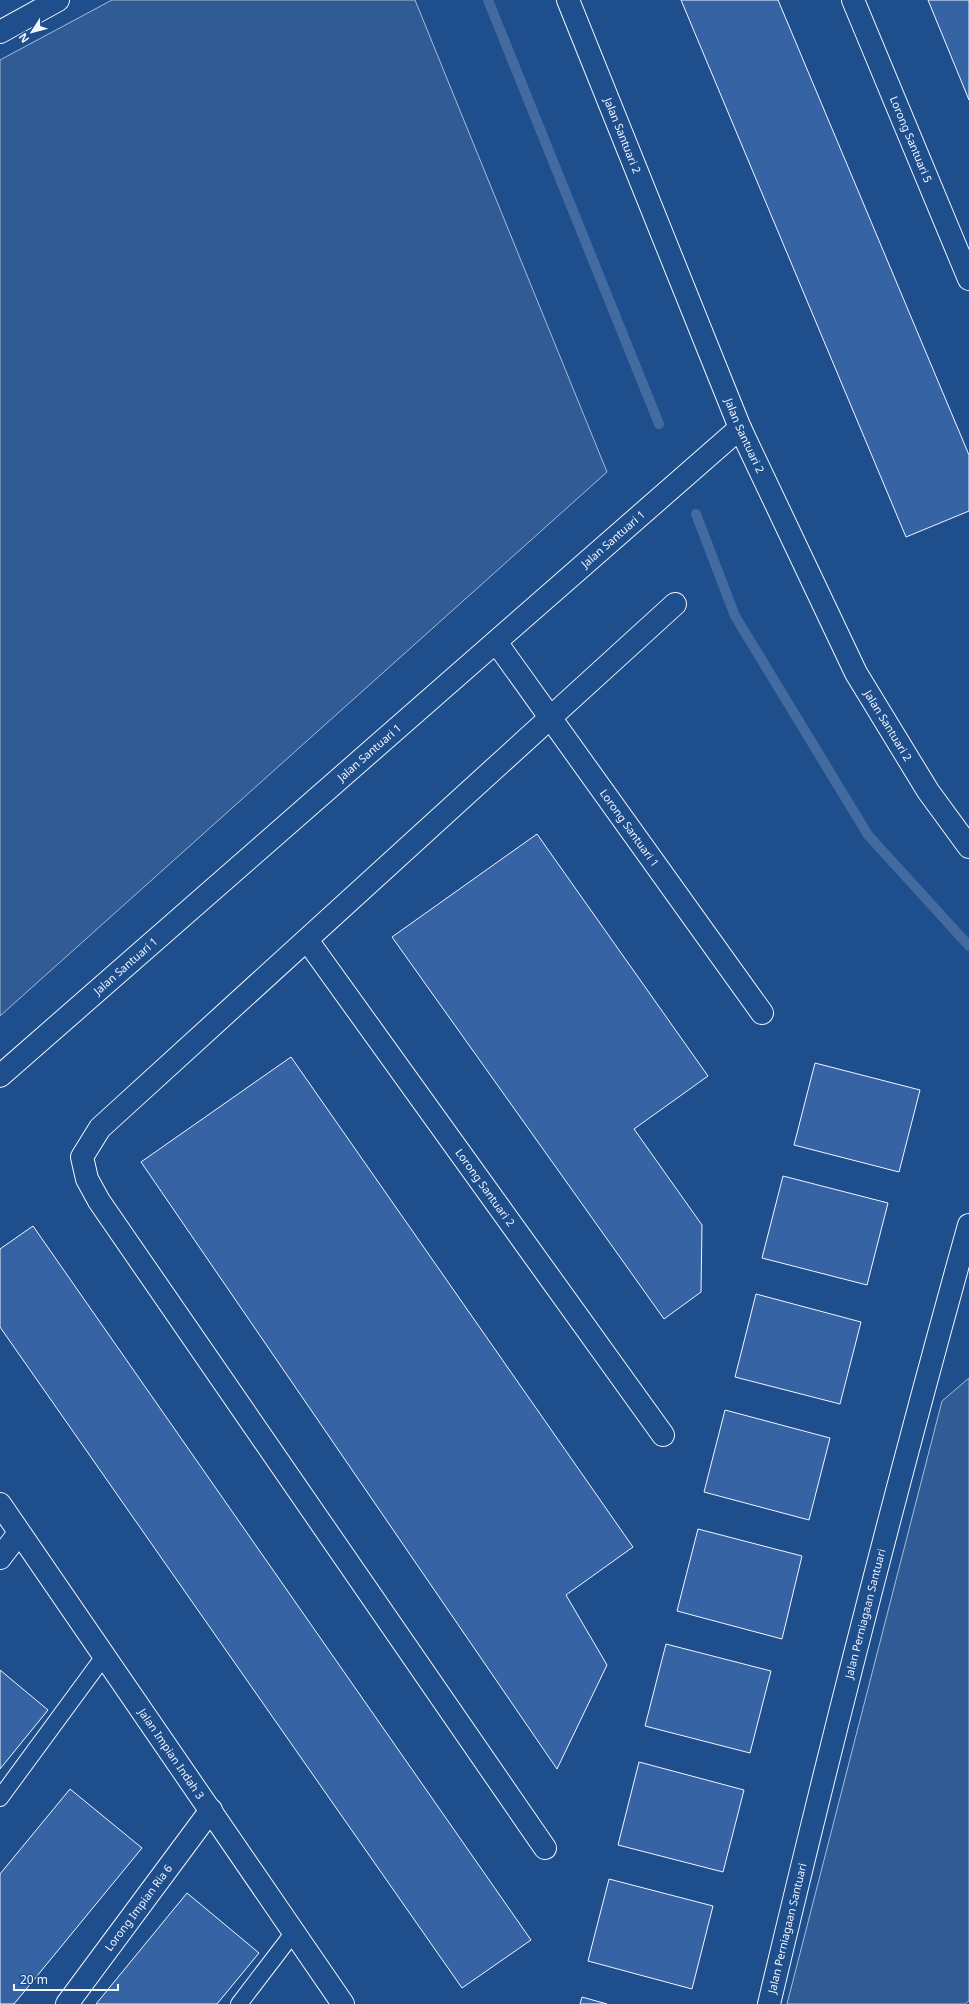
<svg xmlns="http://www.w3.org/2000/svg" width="969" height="2004" viewBox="0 0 969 2004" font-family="'Noto Sans',sans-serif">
<rect width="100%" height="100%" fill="#1f4e8c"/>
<!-- built -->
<g fill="#305b95" stroke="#a8bbd7">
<path d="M112 0H415L607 472 0 1016V60Z"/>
<path d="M969 1378V2001L965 2004H787L942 1401Z"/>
</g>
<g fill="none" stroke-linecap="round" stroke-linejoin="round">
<!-- stream -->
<g stroke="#446ba0" stroke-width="10">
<path d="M488 0 659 424"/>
<path d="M696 514 735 616 868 835 969 946"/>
</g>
</g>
<!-- building -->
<g fill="#3563a3" stroke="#f2f6ff">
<path d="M681 0H778L969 455V511L906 537Z"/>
<path d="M928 0H969V100Z"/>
<path d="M537 834 708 1076 634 1129 702 1225 701 1292 664 1319 392 937Z"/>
<path d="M291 1057 633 1547 566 1595 607 1665 557 1769 141 1162Z"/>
<path d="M815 1063 920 1090 899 1172 794 1145Z"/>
<path d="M783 1176 888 1203 867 1285 762 1258Z"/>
<path d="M33 1226 531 1940 462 1988 0 1327V1249Z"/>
<path d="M756 1294 861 1322 840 1404 735 1377Z"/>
<path d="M725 1410 830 1438 809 1520 704 1492Z"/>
<path d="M698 1529 802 1556 782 1639 677 1611Z"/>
<path d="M666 1644 771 1671 750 1753 645 1726Z"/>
<path d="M0 1670 48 1710 0 1769Z"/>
<path d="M639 1762 744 1790 723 1872 618 1845Z"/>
<path d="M70 1789 142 1848 14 2004H0V1874Z"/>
<path d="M609 1879 713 1906 692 1989 588 1961Z"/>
<path d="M187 1893 259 1953 217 2004H96Z"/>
<path d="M582 1997 607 2004H580Z"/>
</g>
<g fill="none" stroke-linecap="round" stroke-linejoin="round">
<defs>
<g id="lane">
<path d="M0 1798 105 1655"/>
<path d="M239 2004 294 1932"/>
</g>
<g id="street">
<path id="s1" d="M568 0 740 428 856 673 928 791 969 847"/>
<path id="s2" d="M853 0 969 279"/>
<path d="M0 32 58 0"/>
<path id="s3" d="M496 642 762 1013"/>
<path id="s4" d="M307 940 663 1435"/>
<path id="s5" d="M0 1076 740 428"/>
<path id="s6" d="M0 1504 343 2004"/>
<path d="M0 1558 19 1533"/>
<path d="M545 1848 99 1201 87 1179 82 1157 100 1128 675 604"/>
<path id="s7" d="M67 2004 211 1810"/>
<path id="s8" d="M769 2004C831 1743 897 1483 969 1225"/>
</g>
</defs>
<!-- lane casing -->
<use href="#lane" stroke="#f2f6ff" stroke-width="18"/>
<!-- street casing -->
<use href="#street" stroke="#f2f6ff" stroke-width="24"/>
<!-- lane -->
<use href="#lane" stroke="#1f4e8c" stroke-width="16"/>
<!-- street -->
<use href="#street" stroke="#1f4e8c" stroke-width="22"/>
</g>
<g text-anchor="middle" stroke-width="3" stroke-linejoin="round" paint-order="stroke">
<!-- street labels -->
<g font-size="11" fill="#f2f6ff" stroke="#1f4e8c">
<text dy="4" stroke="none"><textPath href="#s1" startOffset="146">Jalan Santuari 2</textPath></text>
<text dy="4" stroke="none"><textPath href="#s2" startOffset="151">Lorong Santuari 5</textPath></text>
<text dy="4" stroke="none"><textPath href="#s1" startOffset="470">Jalan Santuari 2</textPath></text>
<text dy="4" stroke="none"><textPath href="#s5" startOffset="815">Jalan Santuari 1</textPath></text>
<text dy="4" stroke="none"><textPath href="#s1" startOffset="794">Jalan Santuari 2</textPath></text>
<text dy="4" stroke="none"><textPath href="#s5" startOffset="491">Jalan Santuari 1</textPath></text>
<text dy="4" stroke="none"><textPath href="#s3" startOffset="229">Lorong Santuari 1</textPath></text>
<text dy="4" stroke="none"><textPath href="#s5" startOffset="167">Jalan Santuari 1</textPath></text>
<text dy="4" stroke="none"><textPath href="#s4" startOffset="305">Lorong Santuari 2</textPath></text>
<text dy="4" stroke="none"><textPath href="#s8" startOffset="402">Jalan Perniagaan Santuari</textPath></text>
<text dy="4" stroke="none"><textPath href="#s6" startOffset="303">Jalan Impian Indah 3</textPath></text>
<text dy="4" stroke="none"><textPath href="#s7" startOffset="120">Lorong Impian Ria 6</textPath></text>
<text dy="4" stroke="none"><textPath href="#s8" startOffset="78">Jalan Perniagaan Santuari</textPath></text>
</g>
</g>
<!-- north arrow -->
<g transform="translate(32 32) rotate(234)" stroke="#1f4e8c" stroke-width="3" paint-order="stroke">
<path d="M0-3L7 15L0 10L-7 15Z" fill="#f2f6ff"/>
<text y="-6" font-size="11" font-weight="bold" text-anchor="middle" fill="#f2f6ff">N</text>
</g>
<!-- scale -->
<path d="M14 1984v6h104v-6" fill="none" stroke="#f2f6ff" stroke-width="2"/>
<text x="20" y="1984" font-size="12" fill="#f2f6ff" stroke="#1f4e8c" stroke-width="3" paint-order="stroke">20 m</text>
</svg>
